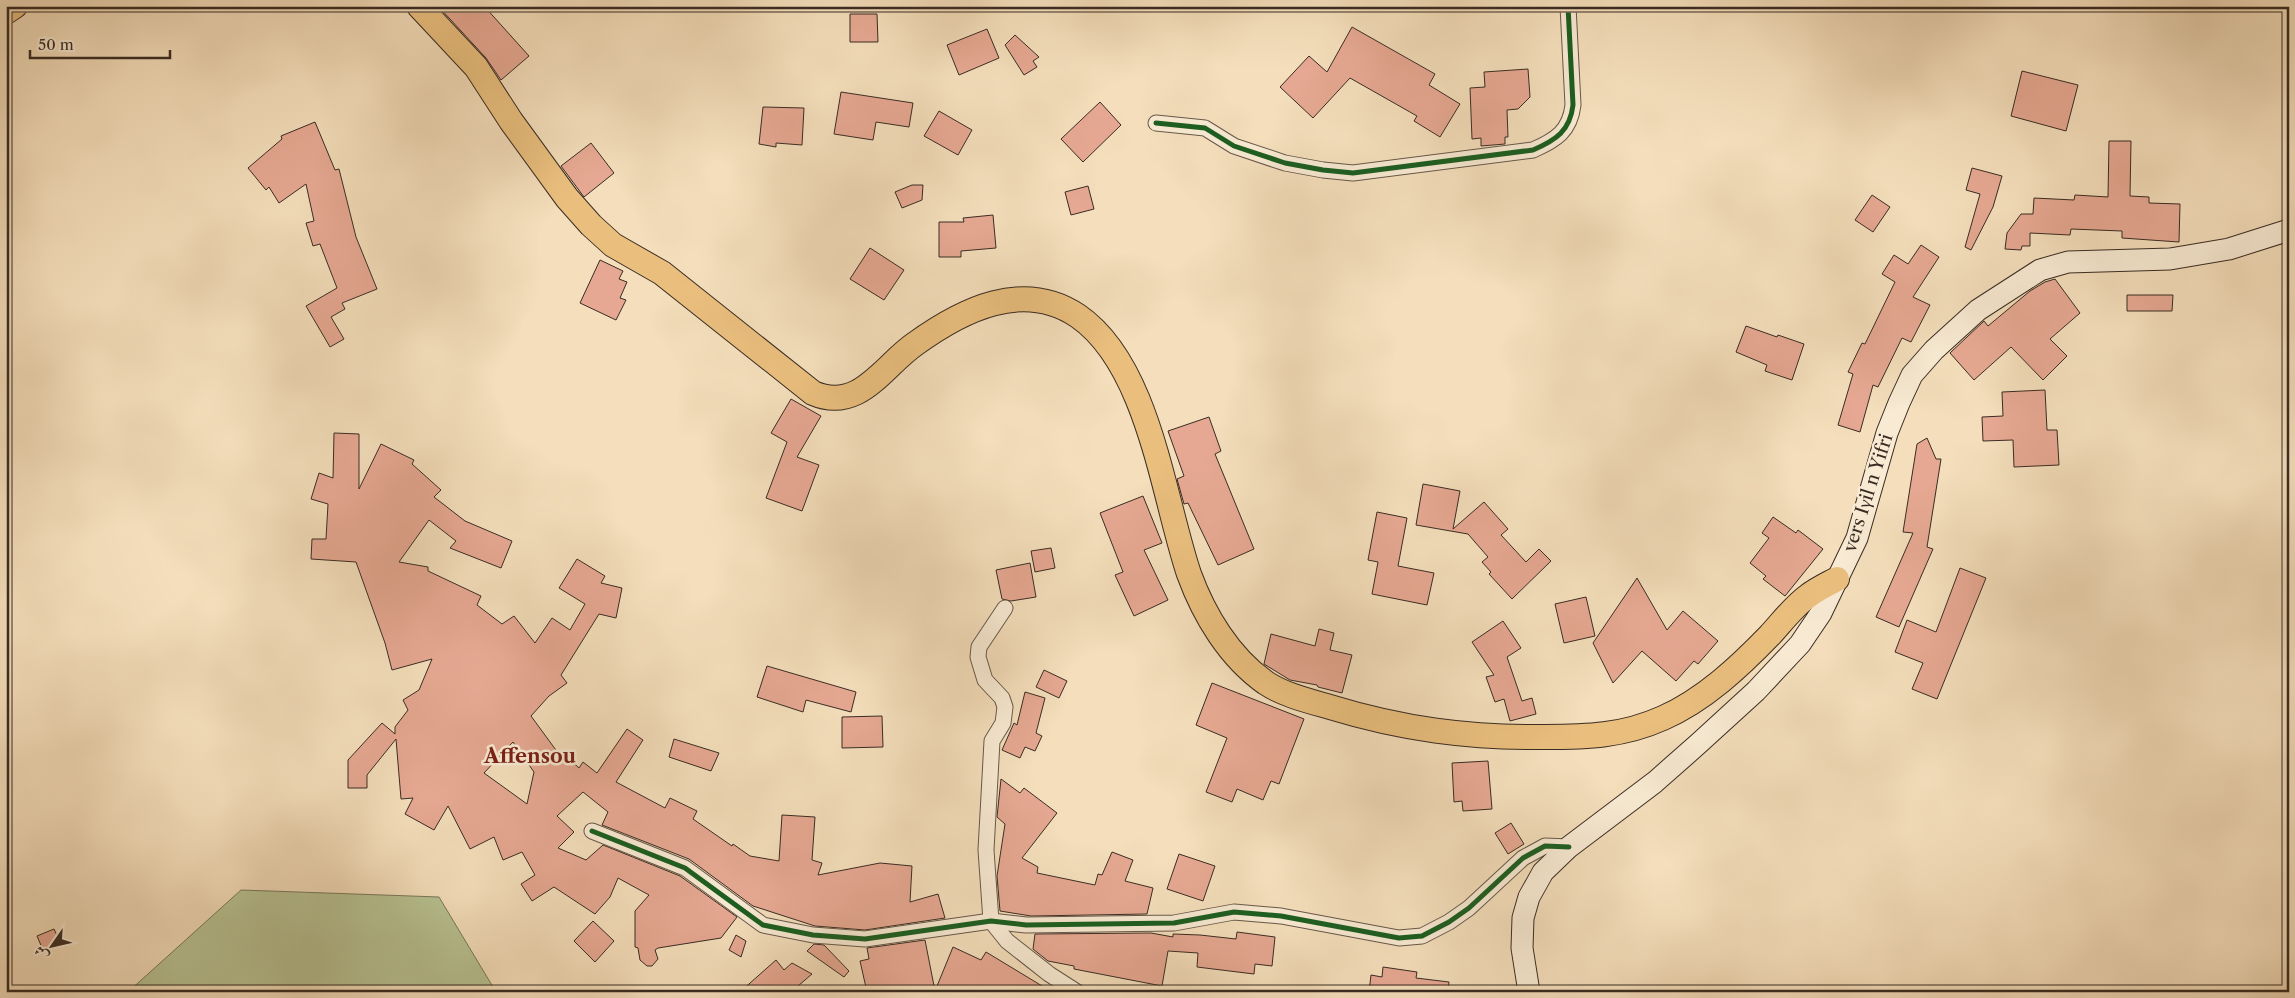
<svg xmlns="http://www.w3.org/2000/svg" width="2295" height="998" viewBox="0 0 2295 998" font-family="'Libre Caslon Text',Amiri,serif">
<rect width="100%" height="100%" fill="#f4debb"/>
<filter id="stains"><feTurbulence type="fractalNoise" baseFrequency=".004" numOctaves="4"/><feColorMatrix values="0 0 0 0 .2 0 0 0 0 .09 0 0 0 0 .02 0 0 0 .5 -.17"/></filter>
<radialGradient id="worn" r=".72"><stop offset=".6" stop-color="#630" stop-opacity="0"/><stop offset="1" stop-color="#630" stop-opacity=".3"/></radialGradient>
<!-- green -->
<path fill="#b8c293" stroke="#78775b" d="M241 890 439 897 496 992H128Z"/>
<!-- building -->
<g fill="#e6a892" stroke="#392c23" fill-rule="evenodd">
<path d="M438 6H484L529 56 501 80 486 58Z"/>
<path d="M850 14H877L878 42H850Z"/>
<path d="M1352 27 1435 74 1429 85 1460 104 1440 137 1414 121 1417 116 1350 78 1313 118 1280 87 1309 56 1327 72Z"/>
<path d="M987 29 999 58 959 75 947 45Z"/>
<path d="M1015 35 1039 57 1033 61 1037 67 1024 75 1005 45Z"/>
<path d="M1528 69 1530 97 1518 109 1507 110 1508 137H1505V144L1481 146V138L1472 139 1470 88 1485 87 1484 72Z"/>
<path d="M2022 71 2078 85 2066 131 2011 116Z"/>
<path d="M841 92 913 103 909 127 876 122 873 140 834 134Z"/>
<path d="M1100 102 1121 125 1083 162 1061 139Z"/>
<path d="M763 107 804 108 802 145 776 143V147L759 144Z"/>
<path d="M939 111 972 130 958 155 924 136Z"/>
<path d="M315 122 335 170 339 169 356 237 377 289 342 303 345 309 331 317 344 339 330 347 306 306 337 288 320 244 313 246 306 223 314 221 306 184 279 203 269 187 266 190 248 168 282 139 281 136Z"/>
<path d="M2109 141H2131L2130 196 2149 197V203L2180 204 2179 242 2122 238V231L2071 229 2070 235 2030 233V246H2022L2021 250 2005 249 2007 233 2021 214H2033L2034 198 2074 200 2075 195 2108 197Z"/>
<path d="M591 143 614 173 584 197 561 166Z"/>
<path d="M1972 168 2002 176 1993 207 1971 250 1965 247 1980 194 1966 190Z"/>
<path d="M912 185H923L922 200 902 208 895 192Z"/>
<path d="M1088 186 1094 209 1071 215 1065 192Z"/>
<path d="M1872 195 1890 207 1873 232 1855 220Z"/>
<path d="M993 215 996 248 961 251V257H939V222H964L963 218Z"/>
<path d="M1921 245 1939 257 1913 297 1930 305 1911 342 1902 338 1878 387 1873 385 1860 432 1838 425 1853 374 1848 372 1862 343 1865 344 1895 282 1882 274 1894 255 1908 264Z"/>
<path d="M870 248 904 270 884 300 850 279Z"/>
<path d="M600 260 623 271 619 279 627 282 620 298 626 300 616 320 580 303Z"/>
<path d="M2055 279 2080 313 2050 339 2067 356 2043 380 2011 347 1974 380 1950 353 1984 321 1988 326 2030 291 2045 282Z"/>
<path d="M2127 295H2173L2172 311H2127Z"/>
<path d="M1746 326 1777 337 1778 335 1804 344 1792 380 1765 371 1767 365 1736 352Z"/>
<path d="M2045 390 2047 430H2057L2059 465 2014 467 2013 440 1983 441 1982 417 2003 416 2002 392Z"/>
<path d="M791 399 821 416 797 457 819 465 802 511 766 498 787 442 771 433Z"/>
<path d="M1209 417 1221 451 1215 454 1254 549 1218 565 1188 503 1184 504 1177 479 1184 476 1168 431Z"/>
<path d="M334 433 359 434V489L381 444 414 460 412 464 441 490 434 497 465 521 512 541 501 568 450 548 456 541 429 520 399 562 428 567V571L481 596 477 605 502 624 514 616 535 643 552 618 570 630 585 604 559 588 577 559 605 576 601 583 622 588 616 618 599 614 561 675 567 683 549 696 531 716 561 757 564 754 579 768 583 762 597 773 627 729 643 740 616 782 665 808 670 798 697 811 693 819 732 846 733 844 750 856 779 861 782 815 815 817 812 860 822 863 818 875 880 863 912 866 910 902 938 894 945 918 865 930 815 926 753 906 689 859 602 825 608 812 583 792 557 816 574 832 558 848 586 860 603 845 680 876 737 917 721 938 658 948 655 950 658 959 652 966H647L640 960 638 948 635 947V911L649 895 618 878 610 897 595 914 554 887 532 901 521 884 535 875 522 852 503 860 494 837 470 849 448 806 434 830 405 814 413 798 401 799 396 739 367 775V788H348V760L382 723 395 734V727L408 710 403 700 419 690 432 659 392 670 385 643 356 562 311 559 312 539H326L328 504 311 499 319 473 333 478ZM513 742 534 772 527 804 484 773Z"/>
<path d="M1927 438 1936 459H1941L1927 547 1933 549 1899 627 1876 617 1913 533 1903 532 1917 444Z"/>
<path d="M1423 484 1460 491 1453 529 1484 502 1508 529 1501 535 1526 562 1539 549 1551 561 1512 599 1489 574 1491 572 1482 562 1488 557 1468 534 1416 525Z"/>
<path d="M1143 496 1162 543 1144 550 1168 600 1134 616 1115 575 1123 572 1100 513Z"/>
<path d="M1377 512 1407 518 1398 566 1434 573 1427 605 1372 594 1378 562 1368 560Z"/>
<path d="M1773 517 1796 533 1798 530 1823 549 1785 596 1763 579 1766 576 1750 563 1769 538 1762 533Z"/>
<path d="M1051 548 1055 568 1035 572 1031 551Z"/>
<path d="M1030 563 1036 597 1011 601 1002 599 996 570Z"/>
<path d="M1960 568 1986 578 1937 699 1912 689 1923 663 1895 652 1907 620 1936 632Z"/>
<path d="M1637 578 1667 630 1683 611 1718 641 1698 664 1694 661 1676 681 1642 651 1613 683 1593 643Z"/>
<path d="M1586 597 1595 636 1564 643 1555 604Z"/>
<path d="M1503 621 1521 648 1507 657 1522 701 1532 698 1536 714 1510 721 1504 699 1495 702 1486 677 1494 675 1472 642Z"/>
<path d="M1319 629 1334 633 1330 650 1352 655 1342 693 1318 687 1317 685 1290 680 1264 664 1271 634 1315 646Z"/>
<path d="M767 666 856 692 851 712 806 700 803 712 757 697Z"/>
<path d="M1044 670 1067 681 1059 698 1036 687Z"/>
<path d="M1212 683 1304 719 1279 784 1271 781 1263 800 1237 789 1232 802 1206 792 1227 738 1196 725Z"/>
<path d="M1025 692 1045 698 1036 733 1042 736 1035 751 1025 747 1020 758 1002 750 1014 723 1017 725Z"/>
<path d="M882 716 883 747 842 748V717Z"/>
<path d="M674 739 719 753 711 771 669 757Z"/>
<path d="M1488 761 1492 809 1463 811 1462 801 1454 802 1452 763Z"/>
<path d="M1001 779 1020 793 1024 788 1057 813 1022 858 1038 867 1037 873 1095 885 1098 874 1102 875 1112 852 1133 860 1125 881 1153 888 1147 914 1031 916 1000 911 997 876 1005 824 997 817Z"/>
<path d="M1511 823 1524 844 1508 854 1495 833Z"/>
<path d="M1179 854 1215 866 1203 901 1167 889Z"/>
<path d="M593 921 614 941 595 962 574 941Z"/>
<path d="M54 929 60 942 43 950 37 936Z"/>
<path d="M1237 932 1275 937 1272 966 1255 964 1254 974 1197 967 1198 953 1168 951 1162 986 1074 969V966L1048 961 1033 949 1035 934 1151 933 1173 937V934L1200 935 1236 939Z"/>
<path d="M736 935 746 941 741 957 729 950Z"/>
<path d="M925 940 935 991 953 947 981 960 986 952 1052 992H867L860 961 869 959 867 948Z"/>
<path d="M814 944 824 945 849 971 844 977 807 951Z"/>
<path d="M776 960 784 970 792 963 812 974 791 992H740Z"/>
<path d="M1383 967 1417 972 1416 978 1449 982 1448 992H1369L1371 975 1382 977Z"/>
</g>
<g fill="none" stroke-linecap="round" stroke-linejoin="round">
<defs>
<g id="minor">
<path d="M1156 123 1205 128 1234 146 1285 163 1323 170 1353 173 1533 150C1556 140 1570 131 1573 105L1568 6"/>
<path d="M1005 608 979 647 978 657 985 680 1002 698 1005 707 1003 723 992 741 986 850 991 921 1007 941 1049 974 1077 992"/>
<path d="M592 831 685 868 763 925 813 935 865 939 991 921 1026 925 1174 923 1234 912 1281 916 1399 938 1422 936 1449 922 1469 908 1523 858 1545 846 1569 847"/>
</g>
<path id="secondary" d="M1529 992 1522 948 1523 918 1529 897 1543 872 1569 847 1655 782 1698 744 1756 691 1800 644 1821 613 1857 538 1887 433 1899 403 1912 375 1934 350 1978 310 2040 270 2068 262 2170 259 2229 249 2289 230"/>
<g id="primary">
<path d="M419 6 476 67 511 121 567 198 591 225 613 245 662 273 813 393C859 413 883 366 915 344 962 310 1023 279 1078 316 1149 365 1163 497 1189 574 1204 615 1229 657 1266 683 1284 695 1309 701 1330 707 1402 729 1469 738 1544 737 1587 737 1623 736 1663 718 1704 700 1739 667 1770 635 1782 622 1794 606 1808 596 1817 589 1828 584 1837 579"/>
<path d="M6 12 15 6"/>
</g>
</defs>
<!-- minor casing -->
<use href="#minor" stroke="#685849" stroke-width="17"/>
<!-- secondary casing -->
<use href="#secondary" stroke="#392c23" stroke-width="23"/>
<!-- primary casing -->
<use href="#primary" stroke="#392c23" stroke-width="26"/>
<!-- minor -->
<use href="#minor" stroke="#f8ead3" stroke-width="15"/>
<!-- secondary -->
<use href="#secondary" stroke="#f8ead3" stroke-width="21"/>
<!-- primary -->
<use href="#primary" stroke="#eabf7e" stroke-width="24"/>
<defs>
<g id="cycleway">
<path d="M1156 123 1205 128 1234 146 1285 163 1323 170 1353 173 1533 150C1556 140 1570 131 1573 105L1568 6"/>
<path d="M592 831 685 868 763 925 813 935 865 939 991 921 1026 925 1174 923 1234 912 1281 916 1399 938 1422 936 1449 922 1469 908 1523 858 1545 846 1569 847"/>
</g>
</defs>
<!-- cycleway casing -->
<use href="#cycleway" stroke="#f8ead3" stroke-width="8"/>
<!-- cycleway -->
<use href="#cycleway" stroke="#1b5e20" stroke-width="5"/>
</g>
<g text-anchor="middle" stroke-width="5" stroke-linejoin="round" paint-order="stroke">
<!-- street labels -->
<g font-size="18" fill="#392c23" stroke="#f8ead3">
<text transform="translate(1868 493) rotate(-72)" y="6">vers Iγil n Yifri</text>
</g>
<!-- quarter labels -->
<g font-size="20" font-weight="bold" fill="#7a1f14" stroke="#f8ead3">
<text x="530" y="763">Affensou</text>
</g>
</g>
<!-- margin -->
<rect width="2295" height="998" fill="none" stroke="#f4debb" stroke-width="25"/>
<rect x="8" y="8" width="2280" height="983" fill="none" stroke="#392c23" stroke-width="2.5"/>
<rect x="12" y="12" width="2270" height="973" fill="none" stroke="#392c23"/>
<!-- north arrow -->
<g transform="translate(52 946) rotate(236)" stroke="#f8ead3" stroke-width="4" paint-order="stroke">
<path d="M0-4L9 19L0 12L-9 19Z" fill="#392c23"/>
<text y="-8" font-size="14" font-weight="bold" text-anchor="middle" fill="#392c23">ش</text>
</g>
<!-- scale -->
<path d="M30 50v8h140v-8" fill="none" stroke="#392c23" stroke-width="2.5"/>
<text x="38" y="50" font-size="15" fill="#392c23" stroke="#f8ead3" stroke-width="4" paint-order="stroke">50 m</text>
<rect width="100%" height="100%" filter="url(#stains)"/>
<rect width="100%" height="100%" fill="url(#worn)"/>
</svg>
